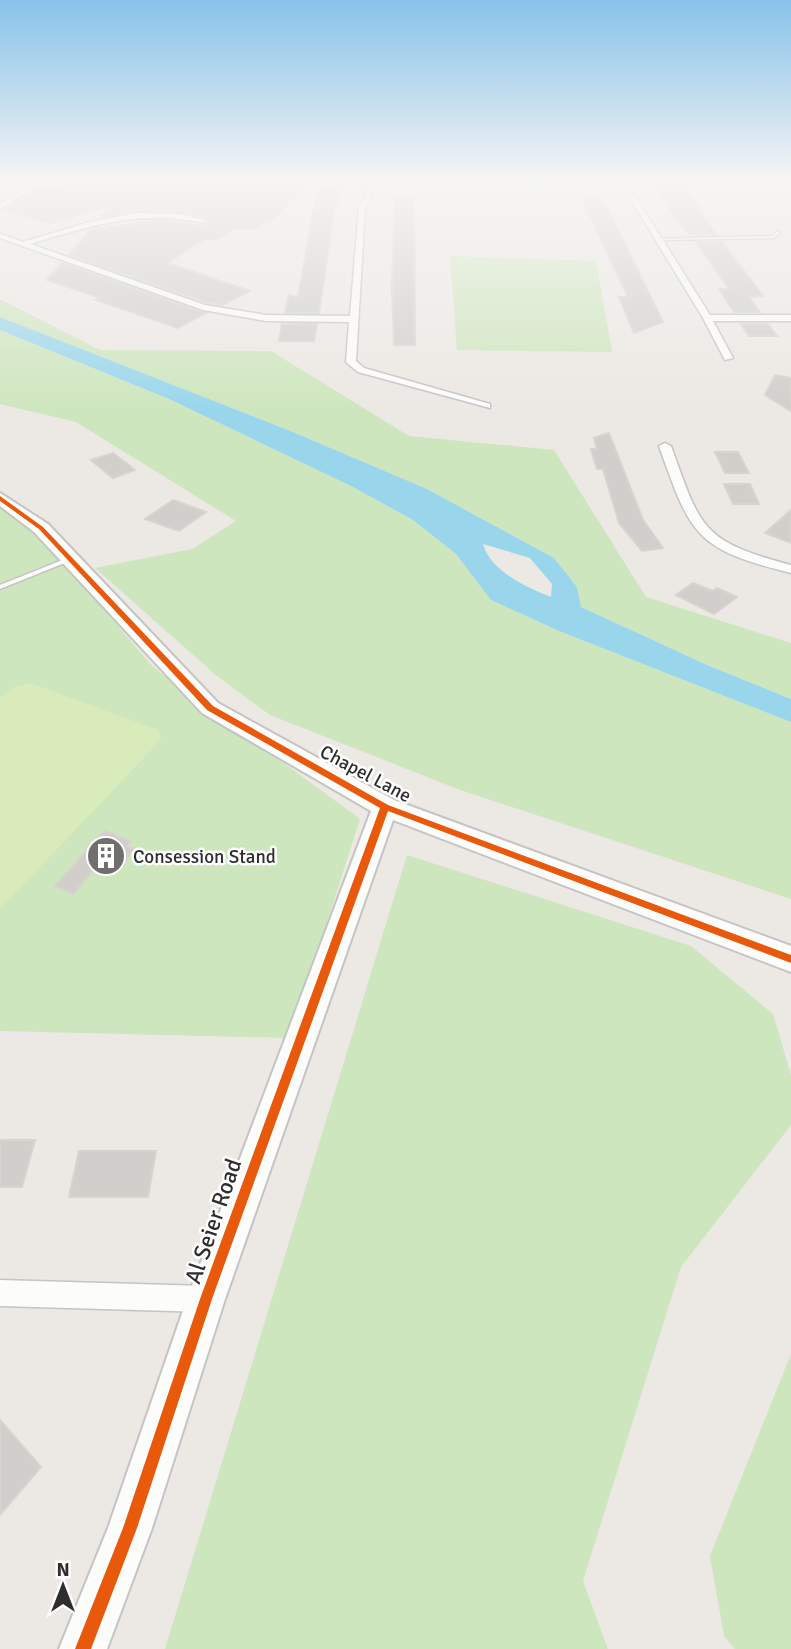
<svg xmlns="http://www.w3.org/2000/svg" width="791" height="1649" viewBox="0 0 791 1649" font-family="Signika,sans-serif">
<rect width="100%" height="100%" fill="#ece8e4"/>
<!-- green -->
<g fill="#cee6be">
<path d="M450 256 596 261 612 352 457 350Z"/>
<path d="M0 299 100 350 271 351 409 436 554 450 646 597 791 643V699L707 665 581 607 577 587 554 558 427 489 293 432 0 317Z"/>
<path d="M0 330 169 399 351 486 413 520 456 554 492 600 559 631 791 722V899L460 790 270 715 217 676 95 568 192 549 236 521 76 422 0 404Z"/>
<path d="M0 507 29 522 153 667 360 819 290 1038 0 1031Z"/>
<path d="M407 855 691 946 773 1014 791 1075V1125L681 1267 583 1581 608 1649H165Z"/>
<path d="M791 1354V1649H735L724 1636 710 1556Z"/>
</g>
<!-- pitch -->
<path fill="#d9eabb" d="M31 683 158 730 161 740 0 909V698L11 688Z"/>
<!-- water -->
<path fill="#99d6ec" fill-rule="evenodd" d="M0 317 293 432 427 489 554 558 577 587 581 607 707 665 791 699V722L559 631 491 600 456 554 413 520 351 486 169 399 0 330ZM483 544 530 558 552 584 551 597C528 588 490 571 483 544Z"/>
<!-- building -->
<g fill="#d1cecb" stroke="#d7d4d0" stroke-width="2">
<path d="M74 180H208L306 186 269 223 263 222 256 229 234 228 216 240 204 239 167 263 250 291 222 305 206 302 69 255 90 230 159 220 204 226 211 222 209 218 181 211 136 210 101 217 110 206 50 223 4 210 40 187 61 188Z"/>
<path d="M665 180H683L699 207H696L717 235H692L686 231 651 184Z"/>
<path d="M318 187 344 189 334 210 319 313H285L289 295 298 297Z"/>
<path d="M395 196 414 197 415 345H394L392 287Z"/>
<path d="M582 199H603L663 322 634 333 619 297H628Z"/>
<path d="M696 242H722L763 296 749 297 760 312H734L719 289H729Z"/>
<path d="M62 263 202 312 206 313 178 328 96 300 101 298 47 280Z"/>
<path d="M282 324H317L314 341H279Z"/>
<path d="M741 324H768L777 336H749Z"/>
<path d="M775 375 791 378V411L765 395Z"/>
<path d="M609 433 643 520 663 548 642 551 619 523 603 469H597L591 449H597L594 438Z"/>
<path d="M715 452H738L749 473H725Z"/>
<path d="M113 453 135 470 113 478 91 460Z"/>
<path d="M724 484H750L759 504H733Z"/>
<path d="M173 500 206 512 179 531 145 519Z"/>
<path d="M791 510V543L765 533Z"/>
<path d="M693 583 713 591 717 588 737 597 714 614 676 595Z"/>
<path d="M104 831 131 841 127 846 135 849 115 872 94 870 73 894 55 886Z"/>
<path d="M0 1140H35L22 1187H0Z"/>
<path d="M79 1151H156L148 1197H69Z"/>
<path d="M0 1420 41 1467 0 1515Z"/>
</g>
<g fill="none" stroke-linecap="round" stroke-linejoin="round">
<defs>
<g id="lane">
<path d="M777 231 780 232 774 238 658 240 656 239 773 236Z"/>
<path d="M70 557 72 558V560L0 589V585Z"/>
</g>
<g id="street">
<path d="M40 180H47L0 209V204Z"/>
<path d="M619 180H625L710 315H791V321H713L733 358 725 360 703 318Z"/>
<path d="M373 181 378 182 365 208 356 361 364 368 490 404V408L358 372 346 362 349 322 266 321 203 310 0 238V234L23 242 90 222 136 213 181 214 208 221 204 223C142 209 89 226 30 244L205 305 266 315 350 316 359 208Z"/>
<path d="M665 443 671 446C701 529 701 541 791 565V573C695 549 691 536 659 446Z"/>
<path d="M0 1280 206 1286 215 1290 219 1299 215 1308 206 1312 0 1306Z"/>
</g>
<g id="secondary">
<path d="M324 180H586L581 183 487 187 329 183Z"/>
<path d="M0 493 48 524 218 703 394 800 791 946V972L393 820 225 1299 152 1528 107 1649H59L108 1528 187 1299 371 811 202 713 34 532 0 506Z"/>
</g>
</defs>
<!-- lane casing -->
<use href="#lane" stroke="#c5c4c5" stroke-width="3"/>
<!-- street casing -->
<use href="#street" stroke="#c5c4c5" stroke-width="3"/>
<!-- secondary casing -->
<use href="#secondary" stroke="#c5c4c5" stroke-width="4"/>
<!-- lane -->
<use href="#lane" fill="#fcfcfb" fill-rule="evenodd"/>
<!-- street -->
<use href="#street" fill="#fcfcfb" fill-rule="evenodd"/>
<!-- secondary -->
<use href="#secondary" fill="#fcfcfb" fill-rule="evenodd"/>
<defs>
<path id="cycleway" d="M0 496 43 527 213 706 388 805 791 955V963L388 811 212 1299 137 1528 91 1649H75L123 1528 200 1299 380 808 207 710 39 529 0 501Z"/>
</defs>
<!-- cycleway casing -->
<use href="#cycleway" stroke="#fff" stroke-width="4"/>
<!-- cycleway -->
<use href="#cycleway" fill="#e8590c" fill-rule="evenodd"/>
</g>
<!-- sky -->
<linearGradient id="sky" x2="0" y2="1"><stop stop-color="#88c2ea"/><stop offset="0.44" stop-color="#f6f5f3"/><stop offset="1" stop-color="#f6f5f3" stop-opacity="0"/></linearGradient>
<rect width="791" height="411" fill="url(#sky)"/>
<!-- icons -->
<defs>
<symbol id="building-disc" viewBox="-11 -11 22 22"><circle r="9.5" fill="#706f6e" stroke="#fff"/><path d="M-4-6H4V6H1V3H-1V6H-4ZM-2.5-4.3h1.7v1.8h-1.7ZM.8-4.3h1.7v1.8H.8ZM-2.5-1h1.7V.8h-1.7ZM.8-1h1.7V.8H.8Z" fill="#fff"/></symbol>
</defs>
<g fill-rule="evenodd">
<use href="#building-disc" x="84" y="834" width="44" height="44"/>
</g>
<g text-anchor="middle" stroke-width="5" stroke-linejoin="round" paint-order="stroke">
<!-- street labels -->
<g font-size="19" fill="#2e2e2e" stroke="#fff">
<text transform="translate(366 773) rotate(28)" y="7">Chapel Lane</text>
</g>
<!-- poi labels -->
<g font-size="19" fill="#2e2e2e" stroke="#fff" text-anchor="start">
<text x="133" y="863">Consession Stand</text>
</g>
<!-- near-street labels -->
<g font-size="23" fill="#2e2e2e" stroke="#fff">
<text transform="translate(213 1221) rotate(-71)" y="8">Al Seier Road</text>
</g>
</g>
<!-- north arrow -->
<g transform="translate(63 1586)" stroke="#ffffff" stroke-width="5" paint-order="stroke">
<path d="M0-5L12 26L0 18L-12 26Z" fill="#2e2e2e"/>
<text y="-10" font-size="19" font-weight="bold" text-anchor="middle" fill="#2e2e2e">N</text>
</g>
</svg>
